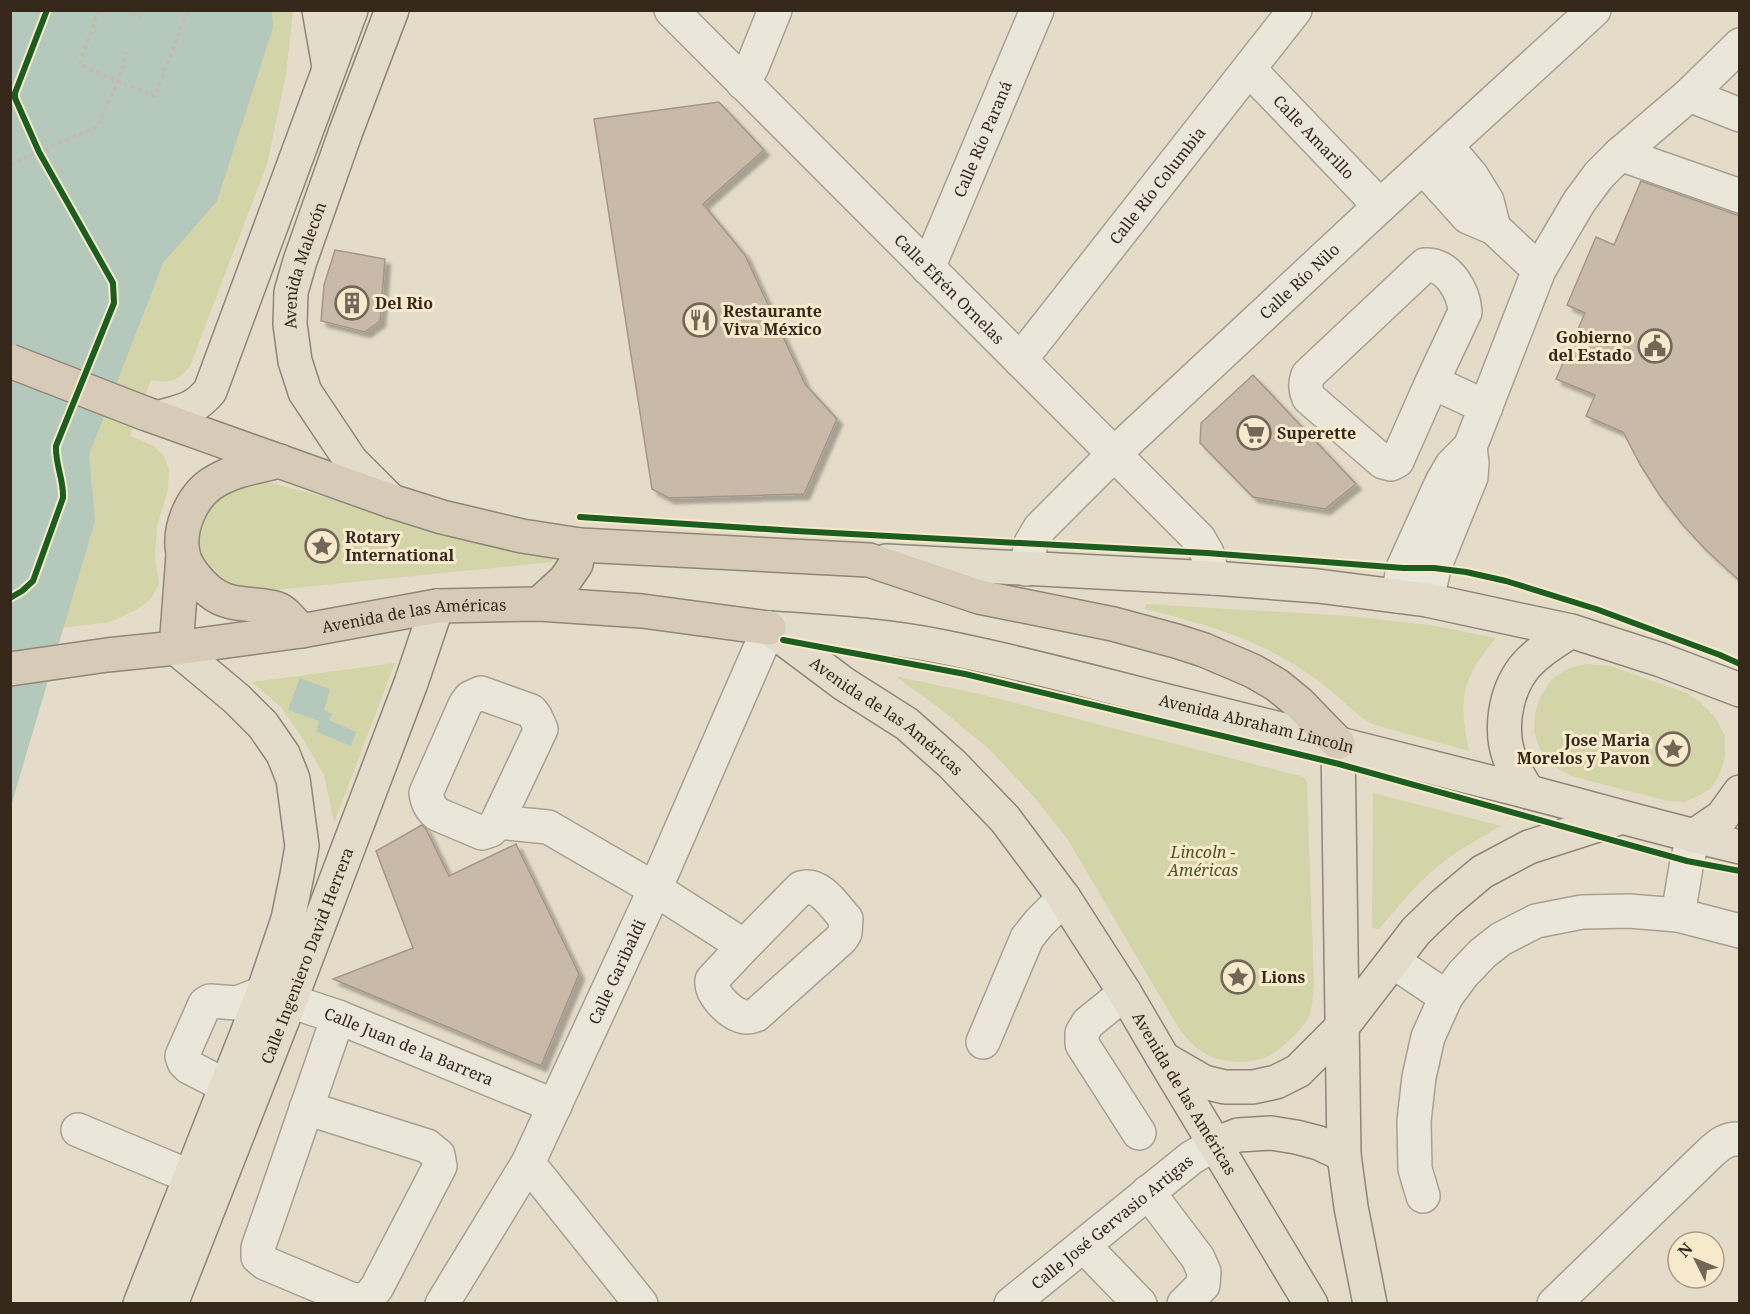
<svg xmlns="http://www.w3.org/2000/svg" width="1750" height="1314" viewBox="0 0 1750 1314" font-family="'Noto Serif',serif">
<defs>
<filter id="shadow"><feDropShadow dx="5.5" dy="5.5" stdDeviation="1.5" flood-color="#0004"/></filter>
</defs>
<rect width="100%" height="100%" fill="#e4dcc8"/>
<!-- green -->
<g fill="#d4d4a9">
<path d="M10 11H293L286 75 267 164 190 366C177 382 170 383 151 380L130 436 154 446 164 456 169 470 168 489 157 527 155 557 159 583 151 599 138 609 110 622 11 634Z"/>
<path d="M247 483H272L553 558V562L243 593 221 585 203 565 196 547 198 525 210 505 226 491Z"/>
<path d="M1146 604 1349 616 1430 625 1496 638C1462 677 1458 701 1469 751L1375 725C1357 717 1344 701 1329 689 1318 680 1306 672 1295 665 1249 636 1197 622 1145 609Z"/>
<path d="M395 663 334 823 324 775 303 739 281 707 252 682Z"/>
<path d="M1586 664 1610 666 1687 693 1701 703 1715 717 1725 736V757L1719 776 1710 789 1700 795 1685 802 1668 801 1571 776 1554 766 1540 749 1534 732 1535 713 1541 696 1552 679 1567 669Z"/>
<path d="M895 676 984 695 1304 777 1307 783 1314 984C1313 995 1313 1006 1309 1016 1305 1024 1298 1032 1292 1038 1284 1045 1276 1053 1266 1057 1248 1065 1221 1063 1204 1053 1193 1047 1185 1036 1178 1027L1068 840 1035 798 990 750 938 707Z"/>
<path d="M1373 793 1501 826C1479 839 1457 850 1437 867 1415 885 1398 907 1379 929L1372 928Z"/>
</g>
<!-- water -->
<g fill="#b4c9bc">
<path d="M11 11H272L273 28 217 201 163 263 89 455 95 521 11 806Z"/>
<path d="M300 678 330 689 324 710 332 714 329 720 356 732 351 746 317 732 319 721 288 710Z"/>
</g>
<!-- building -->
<g fill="#c8b9a9" stroke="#a49788" stroke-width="1.5" filter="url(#shadow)">
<path d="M719 102 764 150 703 204 745 255 805 384 837 419 804 494 669 498 652 489 594 119Z"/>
<path d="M1641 181 1740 216V581L1706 550 1682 524 1660 496 1641 466 1623 432 1586 416 1595 395 1556 379 1585 313 1567 305 1596 237 1614 245Z"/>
<path d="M335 250 385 259 380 321 365 332 321 321 324 285Z"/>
<path d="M1253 375 1356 484 1325 509 1253 497 1200 443 1201 423Z"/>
<path d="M422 825 426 829 449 876 516 844 579 974 541 1066 333 979 413 948 376 851Z"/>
</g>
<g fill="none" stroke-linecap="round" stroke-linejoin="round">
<defs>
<g id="minor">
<path id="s1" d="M671 10 1199 539 1207 553 1213 578"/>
<path id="s2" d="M1249 69 1380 206"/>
<path d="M743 83 752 67 775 10"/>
<path d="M1689 95 1740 115"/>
<path d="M1446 146 1471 175 1487 201 1494 228"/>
<path d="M1620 154 1740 196"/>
<path d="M1423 167 1468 217 1494 228 1539 270"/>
<path id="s3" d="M928 268 1037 10"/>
<path id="s4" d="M1020 360 1295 10"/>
<path d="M1432 382 1465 312C1464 292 1448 263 1425 265L1308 375C1305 384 1305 389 1309 398L1383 462 1391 464 1397 461 1432 382 1486 407"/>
<path id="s5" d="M1026 569 1031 543 1040 528 1114 454 1380 206 1594 10"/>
<path d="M1398 596 1403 568 1442 482 1452 465 1470 447 1539 270 1579 202 1599 175 1620 154 1689 95 1740 45"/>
<path d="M1427 600 1434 568 1471 477 1472 463 1470 447"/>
<path d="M497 822 541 729 535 716 531 711 481 693 470 698 465 705 426 793C427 802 430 808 437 814L482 833 491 830 497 822 548 827 655 889 744 946 801 888C820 882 835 907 846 919L845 933 841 939 756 1015C751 1017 747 1018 741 1016 729 1012 710 994 712 980L744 946"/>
<path d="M1678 915 1687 861 1694 836"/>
<path d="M1394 962 1446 997 1428 1037 1419 1077 1414 1121 1415 1169 1423 1196"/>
<path d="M1125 993 1088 1023 1082 1033V1044L1139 1133"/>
<path d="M1446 997 1463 974 1483 953 1501 939 1536 921 1582 912 1629 911 1678 915 1740 931"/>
<path d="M983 1042 1027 938 1039 923 1064 898"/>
<path id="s6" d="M226 1086 189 1067 184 1062 182 1056 205 1004 210 1001 237 1003 263 993 290 1001 338 1017 555 1106"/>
<path d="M306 1108 427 1146 438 1155 440 1166 377 1287 368 1299 353 1300 265 1263 258 1257V1248L338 1017"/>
<path d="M78 1130 215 1187"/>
<path d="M528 1163 641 1304"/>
<path d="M1148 1192 1198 1258 1204 1272 1203 1285 1184 1304"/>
<path d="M1084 1246 1140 1304"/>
<path id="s7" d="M442 1304 528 1163 655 889 769 628"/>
<path id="s8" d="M1011 1304 1191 1158 1215 1144"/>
<path d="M1554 1304 1711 1152C1720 1144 1727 1138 1740 1139"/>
</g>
<g id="major">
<path d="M319 10 329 67"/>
<path d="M160 417C182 411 194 410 210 391L351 10"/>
<path id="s9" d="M391 501 351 461 305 392 295 361 290 324 291 292 300 261 346 131 392 10"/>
<path d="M886 561 1213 578 1318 586 1427 600 1571 631 1661 660 1740 690"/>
<path id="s10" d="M769 628C826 632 883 635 938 646 1016 661 1091 682 1167 701 1285 730 1404 760 1521 790 1594 809 1666 830 1740 847"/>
<path id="s11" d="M769 628 844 684 907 724 952 764 1005 819 1064 898 1125 993 1163 1058 1311 1304"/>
<path d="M1338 743 1344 1155 1351 1207 1370 1304"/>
<path d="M1528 792C1522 781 1514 770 1510 759 1499 731 1505 693 1523 669 1535 653 1555 642 1571 631"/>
<path d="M1694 836 1722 817 1740 792"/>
<path d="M1166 1060 1204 1082 1225 1087H1253L1276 1082 1298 1071 1342 1027 1416 931 1444 904 1482 872 1529 847 1619 818"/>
<path d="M1215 1144 1238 1135 1271 1133 1296 1137 1319 1143 1344 1155"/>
<path d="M140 1304 263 993 288 919 297 875 302 846 293 779 283 754 263 725 237 699 176 648"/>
<path id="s12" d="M171 1304 290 1001 411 683 437 606"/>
</g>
<g id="highway">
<path d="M144 413 391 501 442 517 522 536 580 545 869 560 979 597 1113 624 1176 641 1204 650 1253 671 1277 685 1299 703 1338 743"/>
<path d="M280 461C255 467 232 470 211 484 191 498 178 529 183 553 185 567 201 585 212 593 231 608 258 602 278 609 286 612 295 625 301 631"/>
<path d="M539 604 565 580 576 564 580 545"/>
<path d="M176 648 183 555"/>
<path id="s13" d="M10 669 107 655 176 648 301 631 437 606 539 604 642 611 769 628"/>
</g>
</defs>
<!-- minor casing -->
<use href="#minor" stroke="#a8a092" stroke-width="36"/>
<!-- major casing -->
<use href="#major" stroke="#8e8679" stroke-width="36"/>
<!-- highway casing -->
<use href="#highway" stroke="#8e8679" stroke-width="36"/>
<!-- path -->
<g stroke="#c3bdb1" stroke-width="4" stroke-dasharray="4.5 3" stroke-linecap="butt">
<path d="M47 10 15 93V98L39 152 113 283 114 303 90 362"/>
<path d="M99 10 80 61 82 66 155 96 188 10"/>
<path d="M126 10 141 17"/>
<path d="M10 164 97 127 118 81 127 52"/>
<path d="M10 598 22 591 33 581 63 498C64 483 57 470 56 455 54 442 65 425 69 413"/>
</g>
<!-- minor -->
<use href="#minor" stroke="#ebe6da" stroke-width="33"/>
<!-- major -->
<use href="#major" stroke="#e3dccb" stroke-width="33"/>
<!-- highway -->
<use href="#highway" stroke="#d7cbb8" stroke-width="33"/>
<defs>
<path id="highway-bridge" d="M10 361 144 413"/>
</defs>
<!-- highway-bridge casing -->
<use href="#highway-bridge" stroke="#8e8679" stroke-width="36" stroke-linecap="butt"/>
<!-- highway-bridge -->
<use href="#highway-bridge" stroke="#d7cbb8" stroke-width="33"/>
<defs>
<g id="cycleway">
<path d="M580 517 796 531 1207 553 1403 568H1434L1466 572 1506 581 1596 609 1720 655 1740 664"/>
<path d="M10 598 22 591 33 581 63 498C64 480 55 464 56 446L114 303 113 283 39 152 15 98V93L47 10"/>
<path d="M783 640 965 674 1339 764 1687 861 1740 871"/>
</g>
</defs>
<!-- cycleway casing -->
<use href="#cycleway" stroke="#f7eacc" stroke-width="10"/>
<!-- cycleway -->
<use href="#cycleway" stroke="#1b5e20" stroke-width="6"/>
</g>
<!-- icons -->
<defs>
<symbol id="building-ring" viewBox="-11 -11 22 22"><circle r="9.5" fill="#f7eacc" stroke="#736758" stroke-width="1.5"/><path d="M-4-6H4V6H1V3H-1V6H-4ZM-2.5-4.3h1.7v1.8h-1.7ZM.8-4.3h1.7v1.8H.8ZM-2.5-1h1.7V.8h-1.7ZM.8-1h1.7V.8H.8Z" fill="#736758"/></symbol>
<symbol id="restaurant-ring" viewBox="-11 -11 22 22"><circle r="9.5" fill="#f7eacc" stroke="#736758" stroke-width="1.5"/><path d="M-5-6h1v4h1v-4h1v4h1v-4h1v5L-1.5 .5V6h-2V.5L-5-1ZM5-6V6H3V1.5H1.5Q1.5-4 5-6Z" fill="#736758"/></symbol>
<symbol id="civic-ring" viewBox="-11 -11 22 22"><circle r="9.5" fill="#f7eacc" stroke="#736758" stroke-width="1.5"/><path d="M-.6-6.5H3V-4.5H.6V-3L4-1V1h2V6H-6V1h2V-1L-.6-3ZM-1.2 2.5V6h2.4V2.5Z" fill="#736758"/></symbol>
<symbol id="supermarket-ring" viewBox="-11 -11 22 22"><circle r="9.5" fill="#f7eacc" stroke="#736758" stroke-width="1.5"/><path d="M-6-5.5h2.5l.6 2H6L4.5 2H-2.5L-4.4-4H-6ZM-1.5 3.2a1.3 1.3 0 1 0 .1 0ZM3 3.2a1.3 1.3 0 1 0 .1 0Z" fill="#736758"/></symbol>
<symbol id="sight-ring" viewBox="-11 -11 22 22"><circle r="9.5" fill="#f7eacc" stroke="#736758" stroke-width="1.5"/><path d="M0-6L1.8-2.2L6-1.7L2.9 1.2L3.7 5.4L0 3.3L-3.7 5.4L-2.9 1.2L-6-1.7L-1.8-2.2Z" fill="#736758"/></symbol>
</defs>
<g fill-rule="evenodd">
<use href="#building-ring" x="333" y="284" width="38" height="38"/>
<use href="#restaurant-ring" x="681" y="301" width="38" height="38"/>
<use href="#civic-ring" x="1636" y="327" width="38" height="38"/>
<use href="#supermarket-ring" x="1235" y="414" width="38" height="38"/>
<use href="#sight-ring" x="303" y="527" width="38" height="38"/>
<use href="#sight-ring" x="1654" y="730" width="38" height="38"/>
<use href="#sight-ring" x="1219" y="958" width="38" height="38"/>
</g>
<g text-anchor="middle" stroke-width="6" stroke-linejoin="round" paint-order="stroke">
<!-- street labels -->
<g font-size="16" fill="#36281b" stroke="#f7eacc">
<text dy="6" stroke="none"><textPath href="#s2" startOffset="94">Calle Amarillo</textPath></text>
<text dy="6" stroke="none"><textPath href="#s3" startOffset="140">Calle Río Paraná</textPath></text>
<text dy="6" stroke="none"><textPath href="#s4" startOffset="222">Calle Río Columbia</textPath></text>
<text dy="6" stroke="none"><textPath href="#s9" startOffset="270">Avenida Malecón</textPath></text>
<text dy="6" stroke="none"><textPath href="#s5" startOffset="402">Calle Río Nilo</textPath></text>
<text dy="6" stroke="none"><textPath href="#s1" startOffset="394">Calle Efrén Ornelas</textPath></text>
<text dy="6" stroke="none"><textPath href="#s13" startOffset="408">Avenida de las Américas</textPath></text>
<text dy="6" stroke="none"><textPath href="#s11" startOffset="147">Avenida de las Américas</textPath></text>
<text dy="6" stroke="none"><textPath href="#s10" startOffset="498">Avenida Abraham Lincoln</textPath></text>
<text dy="6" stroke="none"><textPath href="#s12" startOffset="374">Calle Ingeniero David Herrera</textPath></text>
<text dy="6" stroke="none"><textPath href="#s7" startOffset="376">Calle Garibaldi</textPath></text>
<text dy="6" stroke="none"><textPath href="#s6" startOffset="328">Calle Juan de la Barrera</textPath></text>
<text dy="6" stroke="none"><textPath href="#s11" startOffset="633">Avenida de las Américas</textPath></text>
<text dy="6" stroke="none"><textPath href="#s8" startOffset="130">Calle José Gervasio Artigas</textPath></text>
</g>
<!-- poi labels -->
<g font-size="16" font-weight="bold" fill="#36281b" stroke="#f7eacc" text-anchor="start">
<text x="375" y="309">Del Rio</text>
<text x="723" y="317">Restaurante<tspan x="723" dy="18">Viva México</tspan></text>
<text x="1632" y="343" text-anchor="end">Gobierno<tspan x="1632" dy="18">del Estado</tspan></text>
<text x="1277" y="439">Superette</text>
<text x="345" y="543">Rotary<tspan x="345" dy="18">International</tspan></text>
<text x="1650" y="746" text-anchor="end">Jose Maria<tspan x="1650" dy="18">Morelos y Pavon</tspan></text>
<text x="1261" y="983">Lions</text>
</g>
<!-- park labels -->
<g font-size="16" font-style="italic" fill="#475420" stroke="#f7eacc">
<text x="1203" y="858">Lincoln -<tspan x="1203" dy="18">Américas</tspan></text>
</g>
</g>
<!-- border -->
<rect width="1750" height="1314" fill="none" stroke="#36281b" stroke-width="24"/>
<!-- north arrow -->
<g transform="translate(1696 1260) rotate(313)"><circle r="28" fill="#f7eacc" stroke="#aa9c85" stroke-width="1.5"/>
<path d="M0-4.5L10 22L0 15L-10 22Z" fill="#736758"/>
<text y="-9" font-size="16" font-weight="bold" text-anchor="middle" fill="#36281b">N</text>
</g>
</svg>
